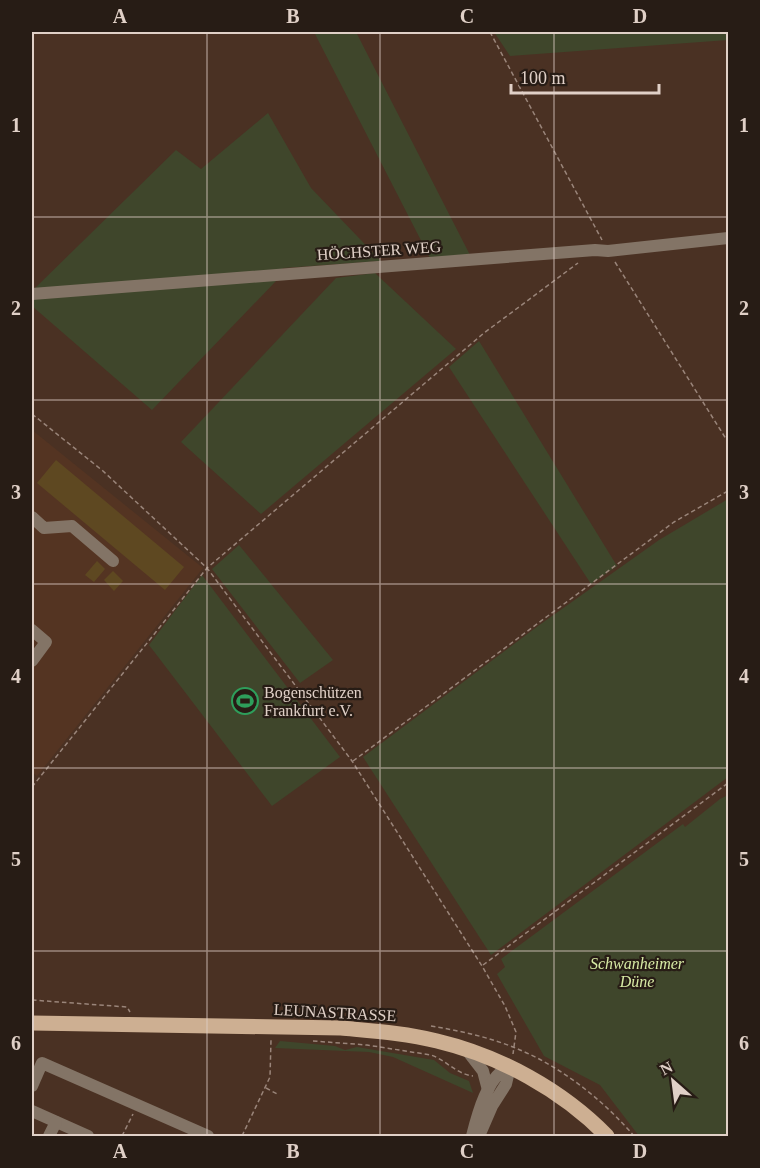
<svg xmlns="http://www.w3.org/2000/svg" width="760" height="1168" viewBox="0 0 760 1168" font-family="'Times New Roman',serif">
<rect width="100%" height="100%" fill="#4a3123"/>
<!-- built -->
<path fill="#543422" d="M32 430 203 568 37 776 32 772Z"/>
<!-- green -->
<g fill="#3f462b">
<path d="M314 32H356L471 257 430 258Z"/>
<path d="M494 32H728V40L510 56Z"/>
<path d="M268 113 311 188 381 261 283 268 276 281 152 410 32 306V291L176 150 201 169Z"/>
<path d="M375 273 456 349 261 514 181 442 336 278Z"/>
<path d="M479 341 617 566 591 584 449 367Z"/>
<path d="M728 499V777L491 955 363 757 538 626 659 540Z"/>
<path d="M239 545 333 660 300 683 212 569Z"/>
<path d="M202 575 340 757 272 806 149 645Z"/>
<path d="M728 795V1136H639L600 1085 544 1056 497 974 505 967 501 959 683 824 685 827 720 799Z"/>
<path d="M280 1041 335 1046 345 1050 357 1047 434 1060 450 1073 469 1081 473 1093 393 1057 369 1052 275 1048Z"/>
</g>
<!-- building -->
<g fill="#5e4821">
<path d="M56 460 184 567 165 590 37 483Z"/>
<path d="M97 561 105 569 94 582 85 575Z"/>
<path d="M113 571 123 581 114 591 104 580Z"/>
</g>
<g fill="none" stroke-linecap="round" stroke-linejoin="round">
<!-- path -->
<g stroke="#9a857a" stroke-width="1.5" stroke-dasharray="4.5 3" stroke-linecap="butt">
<path d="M490 32 602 240"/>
<path d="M615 262 728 442"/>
<path d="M32 414 103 471 207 568 352 761 482 966 505 1006 516 1032 513 1054"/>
<path d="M353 761 674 522 728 491"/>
<path d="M32 787 207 568 484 333 578 263"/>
<path d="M483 965 728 783"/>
<path d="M32 1000 127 1007 130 1012"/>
<path d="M431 1026C461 1031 493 1038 520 1050 563 1068 604 1101 634 1136"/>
<path d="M313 1041 367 1045 431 1055C446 1060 456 1074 473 1076"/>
<path d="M266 1088 279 1095"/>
<path d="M122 1136 133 1114"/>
<path d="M242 1136 270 1077 271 1040"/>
</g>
<!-- minor -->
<g stroke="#837466" stroke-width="12">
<path d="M32 294 595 250 608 251 728 238"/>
<path d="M32 517 44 528 72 526 113 561"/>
<path d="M32 630 46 642 32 661"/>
<path d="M466 1049 483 1071 488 1090"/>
<path d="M32 1086 42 1063 208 1136"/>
<path d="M32 1111 88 1136"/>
<path d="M49 1136 56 1122"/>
<path d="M472 1136C477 1116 488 1073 510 1067L506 1084 492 1106 479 1136"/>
</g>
<!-- major -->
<path stroke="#cdaf92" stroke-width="15" d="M32 1023 341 1028C373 1031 405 1033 437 1041 500 1056 562 1090 607 1136"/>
</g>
<!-- grid -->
<path fill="none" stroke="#e0d0c7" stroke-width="1.5" stroke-opacity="0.55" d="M207 32V1136M380 32V1136M554 32V1136M32 217H728M32 400H728M32 584H728M32 768H728M32 951H728"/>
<!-- icons -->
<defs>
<symbol id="stadium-ring" viewBox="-11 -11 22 22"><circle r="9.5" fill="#271c15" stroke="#2e9e5b" stroke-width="1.5"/><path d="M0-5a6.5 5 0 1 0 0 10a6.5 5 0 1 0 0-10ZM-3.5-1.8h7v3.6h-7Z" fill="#2e9e5b"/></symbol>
</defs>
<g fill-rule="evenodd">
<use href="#stadium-ring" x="230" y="686" width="30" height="30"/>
</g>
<g text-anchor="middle" stroke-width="4.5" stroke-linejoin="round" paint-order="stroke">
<!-- street labels -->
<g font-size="16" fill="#e0d0c7" stroke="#271c15">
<text transform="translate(379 250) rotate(-4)" y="6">HÖCHSTER WEG</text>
<text transform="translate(335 1012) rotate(3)" y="6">LEUNASTRASSE</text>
</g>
<!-- poi labels -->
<g font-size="16" fill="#e0d0c7" stroke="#271c15" text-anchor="start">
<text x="264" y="698">Bogenschützen<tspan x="264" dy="18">Frankfurt e.V.</tspan></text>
</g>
<!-- park labels -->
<g font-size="16" font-style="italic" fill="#d7eaa4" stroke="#271c15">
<text x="637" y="969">Schwanheimer<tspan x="637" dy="18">Düne</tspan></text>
</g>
</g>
<!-- border -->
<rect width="760" height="1168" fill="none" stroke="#271c15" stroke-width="66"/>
<!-- north arrow -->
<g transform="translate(673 1081) rotate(332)" stroke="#271c15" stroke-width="4.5" paint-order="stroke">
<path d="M0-4.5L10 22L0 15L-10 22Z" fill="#e0d0c7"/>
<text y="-9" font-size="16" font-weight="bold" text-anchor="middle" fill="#e0d0c7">N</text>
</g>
<!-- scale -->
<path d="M511 84v9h148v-9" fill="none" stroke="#e0d0c7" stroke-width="3"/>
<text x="520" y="84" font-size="18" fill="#e0d0c7" stroke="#271c15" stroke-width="4.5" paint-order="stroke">100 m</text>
<rect x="33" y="33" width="694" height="1102" fill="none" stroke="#e0d0c7" stroke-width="2"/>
<g font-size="20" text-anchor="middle" font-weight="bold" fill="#e0d0c7">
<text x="120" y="23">A</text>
<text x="293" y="23">B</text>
<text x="467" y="23">C</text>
<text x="640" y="23">D</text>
<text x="16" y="132">1</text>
<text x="744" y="132">1</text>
<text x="16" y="315">2</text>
<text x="744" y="315">2</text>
<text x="16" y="499">3</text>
<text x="744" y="499">3</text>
<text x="16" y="683">4</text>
<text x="744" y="683">4</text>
<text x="16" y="866">5</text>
<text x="744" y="866">5</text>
<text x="16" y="1050">6</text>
<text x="744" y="1050">6</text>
<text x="120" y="1158">A</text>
<text x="293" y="1158">B</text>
<text x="467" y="1158">C</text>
<text x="640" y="1158">D</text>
</g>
</svg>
